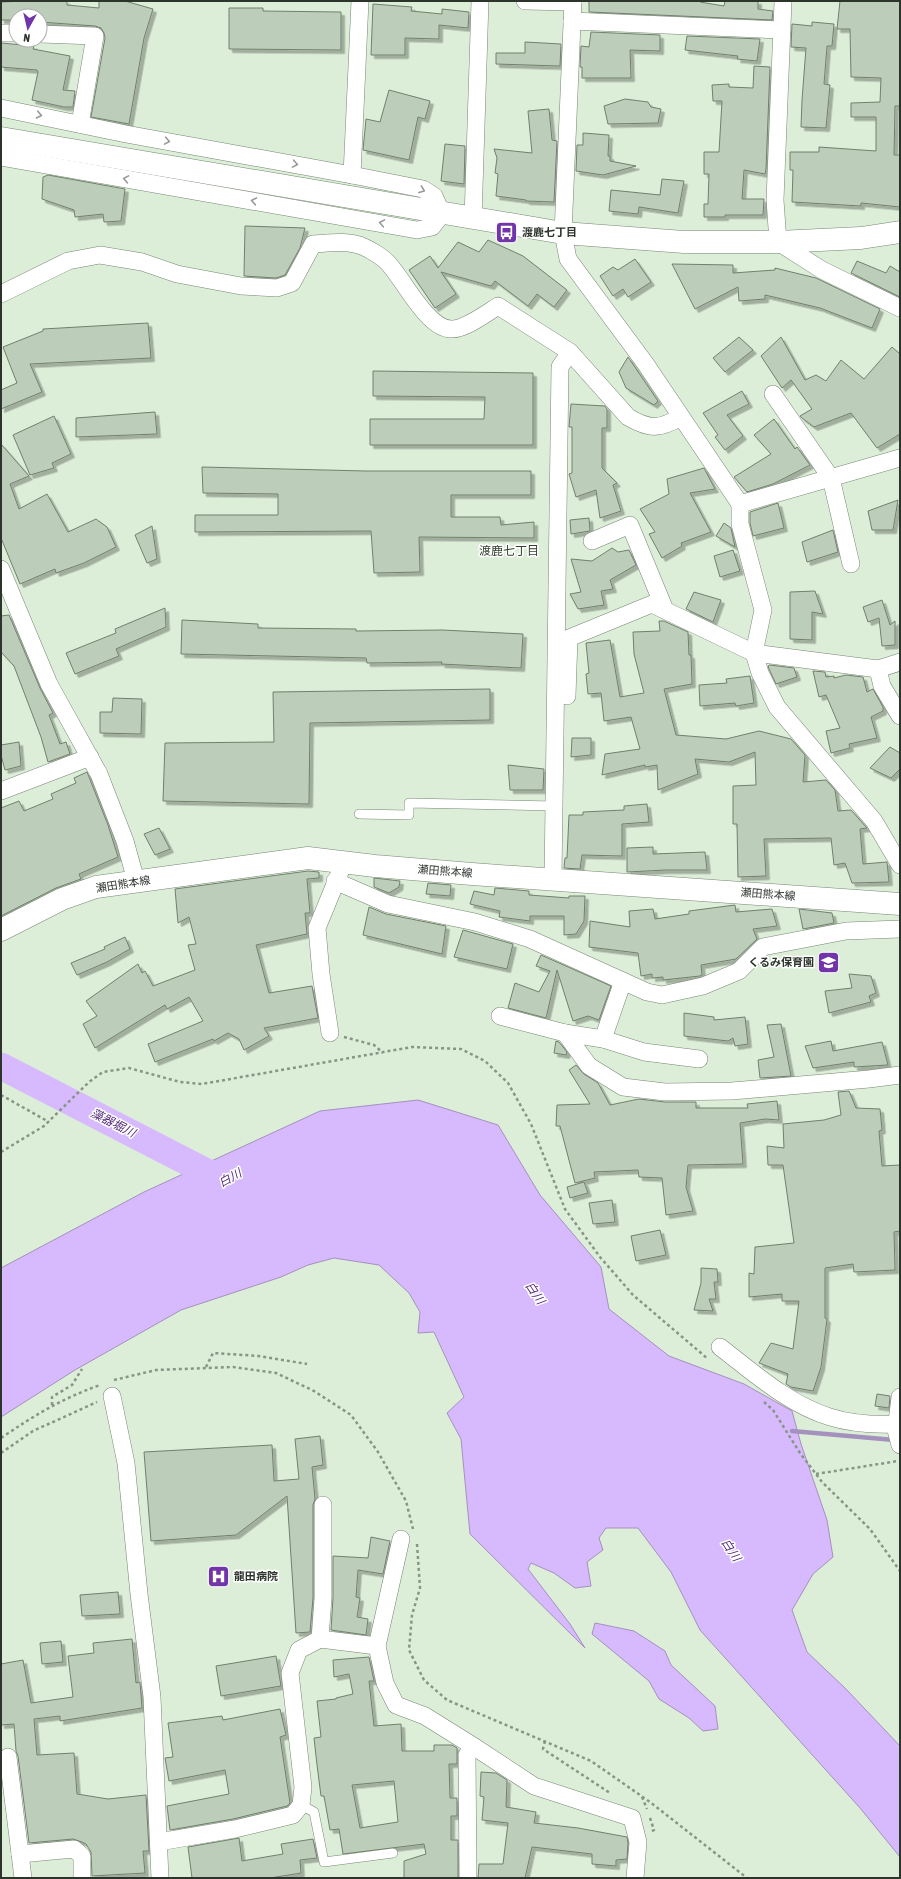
<svg xmlns="http://www.w3.org/2000/svg" width="901" height="1879" viewBox="0 0 901 1879" font-family="'Asap Condensed','Noto Sans JP',sans-serif">
<defs>
<filter id="shadow"><feDropShadow dx="3.5" dy="3.5" stdDeviation="0" flood-color="#0004"/></filter>
</defs>
<rect width="100%" height="100%" fill="#dcedd8"/>
<!-- water -->
<g fill="#d7b9fd" stroke="#a491be">
<path d="M418 1100 498 1125 540 1195 601 1267 609 1309 669 1356 744 1384 792 1411 801 1444 827 1520 833 1557 813 1574 792 1610 807 1652 846 1689 900 1746V1857L860 1808 700 1630 671 1572 638 1528H606L599 1538 603 1550 587 1562 591 1586 575 1588 554 1573 531 1563 528 1569 570 1624 585 1648 470 1534 461 1439 447 1413 464 1397 434 1332 418 1333 420 1312 409 1293 379 1265 334 1258 308 1265 281 1277 181 1310 75 1370 1 1417V1268L144 1192 320 1111Z"/>
<path d="M595 1623 634 1631 665 1651 671 1665 715 1706 718 1729 703 1731 689 1718 659 1699 649 1681 592 1634Z"/>
</g>
<g fill="none" stroke-linecap="round" stroke-linejoin="round">
<!-- stream -->
<path stroke="#a491be" stroke-width="4.5" d="M792 1431 894 1440"/>
<!-- river -->
<path stroke="#d7b9fd" stroke-width="27" d="M1 1066 224 1181"/>
</g>
<!-- building -->
<g fill="#bccdb9" stroke="#71806d" fill-rule="evenodd" filter="url(#shadow)">
<path d="M24 1H67V5L99 8V1H125L153 9 144 38 129 124 91 117 105 38 104 33 101 28 95 26 40 22V16H16V20H1V2Z"/>
<path d="M589 1H700V2L724 6 725 1H758V9L773 11 772 20 589 12Z"/>
<path d="M840 1H900V106H895L894 155H900V207L861 203V206L792 202 793 170H790V152H819V147L876 151V117H851V103L880 102 881 78 851 77 850 29H837Z"/>
<path d="M373 4 412 7 411 11 442 14V9L469 12 468 28 439 25V39L405 38V55H371Z"/>
<path d="M229 8H263V11L341 12V50L229 49Z"/>
<path d="M812 22 834 24 832 46H827L824 84 830 85 826 128 801 127 802 100 806 48 791 47 792 24 812 26Z"/>
<path d="M591 32 660 35V51L630 50 631 78H582V67H580L581 46 589 47Z"/>
<path d="M687 36 760 39 757 61 737 59 738 56 685 50Z"/>
<path d="M525 42 561 44 560 66 496 64V53H525Z"/>
<path d="M1 43 34 46 33 49 70 56 63 90 75 91 73 107H64L32 100 38 72 37 70 1 67Z"/>
<path d="M754 66 770 67 766 169 765 174 744 170 742 199H764L763 215H725V217H704V204H708L709 174H704V152H719L722 101H713L712 85 729 84V87L753 88Z"/>
<path d="M389 90 430 101 425 119 418 117 409 160 363 150 366 119 380 122Z"/>
<path d="M625 99 648 102 651 107 661 109 658 123 608 124 604 106Z"/>
<path d="M549 109 552 140 557 141 554 202 526 201V200L496 196 498 174 495 173 497 158 494 149 532 153 528 111Z"/>
<path d="M583 133 609 135 608 156H610V161L636 166 603 175 576 171 577 145H583Z"/>
<path d="M445 144 465 146 464 184 441 181Z"/>
<path d="M48 175 125 189 121 221 104 222 103 214 75 217 74 210 42 199 43 177Z"/>
<path d="M662 179 684 181 678 213 639 207 638 214 609 211 611 190 660 195Z"/>
<path d="M245 226 305 228 300 248 285 275 276 278 244 276Z"/>
<path d="M488 240 523 256 567 290 554 307 537 294 528 306 495 281 491 286 441 272 456 294 435 308 409 270 430 256 438 268 458 242 479 252Z"/>
<path d="M635 259 651 282 628 297 623 289 613 296 600 276 613 267 618 270Z"/>
<path d="M857 261 886 273 890 266 900 272V297L851 273Z"/>
<path d="M672 264 733 265V273L775 270V268L816 278 880 309 872 328 820 308 765 295V299L739 301 738 287 695 309Z"/>
<path d="M148 323 151 358 30 364 42 392 1 409V390L17 383 3 347 43 331V329Z"/>
<path d="M739 337 753 350 725 372 713 358Z"/>
<path d="M781 337 805 380 816 375 826 381 841 360 864 379 892 347 900 354V434L877 448 851 413 814 427 802 418 800 416 812 409 791 380 782 388 761 356Z"/>
<path d="M628 357 658 401 654 405 626 388 619 372Z"/>
<path d="M373 371 533 373V445H370V419H484L485 397 373 396Z"/>
<path d="M742 391 749 404 727 415 743 436 725 450 715 437 718 435 703 413Z"/>
<path d="M571 404 605 406 607 409V428H602V468L617 483 613 485 621 511 600 518 596 490 576 497 569 474 572 473V427H569Z"/>
<path d="M155 412 157 434 76 437V418Z"/>
<path d="M54 416 71 454 52 463 54 468 30 475 13 435Z"/>
<path d="M774 419 795 449 797 447 810 465 773 484 747 492 734 477 771 454 754 435Z"/>
<path d="M1 444 29 476 10 484 19 509 47 494 68 532 96 519 107 527 116 547 84 563 56 573 55 569 20 584 1 538Z"/>
<path d="M202 467 366 471H531V495H451V517H500L501 525 534 522V538L419 537 420 572 374 573 371 531 195 532V515H278V494L203 493Z"/>
<path d="M704 468 715 489 690 493 711 532 681 543 682 546 662 558 649 534 655 532 640 509 669 494 667 479Z"/>
<path d="M898 500 893 530H872L868 511Z"/>
<path d="M778 503 784 528 753 536 750 523V512Z"/>
<path d="M589 518 590 531 571 534 570 520Z"/>
<path d="M724 523 731 528 735 547 716 536Z"/>
<path d="M152 526 157 559 147 563 135 535Z"/>
<path d="M833 530 838 552 807 562 802 542Z"/>
<path d="M612 548 618 552 629 550 636 565 610 580 613 589 601 591 604 605 578 609 570 594 581 592 571 559 592 561Z"/>
<path d="M733 550 740 571 720 577 714 556Z"/>
<path d="M815 591 823 614 812 612V640L790 639V592Z"/>
<path d="M694 592 721 600 713 622 686 609Z"/>
<path d="M882 600 890 625 895 621V645L882 646 879 618 868 622 863 607Z"/>
<path d="M165 608 166 627 116 649 119 656 75 674 66 653 116 633 115 629Z"/>
<path d="M9 615 40 688 53 713 49 715 60 744 66 742 70 754 48 762 41 737 14 666 1 652V616Z"/>
<path d="M182 620 258 624V628L356 629V631L442 630 523 634 521 668 441 664 442 662 367 663 366 658 181 654Z"/>
<path d="M659 621H664L688 632 689 655H691L692 684 664 689 676 735 726 739 759 731 791 739 805 755 803 782 826 780 835 790 838 811 851 810 866 827 867 828 860 829 863 864 887 862 889 882 852 883 845 863 834 865 831 838 764 839 766 876 738 877 737 824H733V786L756 785 755 752 729 762 695 759 698 774 658 790 657 765 645 767V765L602 775 605 754 640 749 631 717 604 721 601 693 588 694 586 674 589 673 586 643 610 640 620 697 644 693 634 654 633 632 660 631Z"/>
<path d="M770 665 794 668 797 677 776 684 769 669 768 666Z"/>
<path d="M813 671 825 672 826 677 834 676V678L846 675 863 677 867 692 873 689 883 707V711L871 717 877 738 849 744 850 748 831 753 826 731 840 728 826 695 819 697Z"/>
<path d="M750 676 754 703 736 706 735 703 700 706 699 685 727 683 726 679Z"/>
<path d="M490 689V720L310 723 309 804 163 801 165 743 274 742 273 692Z"/>
<path d="M113 698 142 699 141 734 100 733V712H112Z"/>
<path d="M572 738H591V755L571 757Z"/>
<path d="M19 742 21 766 5 770 1 755V745Z"/>
<path d="M890 747 900 753V769L891 778 870 768Z"/>
<path d="M508 765 544 769 543 790H510Z"/>
<path d="M87 772 108 825 118 857 79 874 81 879 56 888 1 916V808L19 801 24 811 53 799 51 794 76 783 74 778Z"/>
<path d="M647 804 649 822 622 824V856L582 855 580 869 564 868 565 858H567L569 815H583V812L624 810V806Z"/>
<path d="M159 828 170 849 155 855 144 834Z"/>
<path d="M653 847V854L705 852 707 870H665L627 872V848Z"/>
<path d="M308 871 319 872V878L307 879 310 913H305L307 934 256 945 269 993 312 986 318 1018 264 1028 269 1036 244 1050 239 1039 228 1033 214 1041 213 1039 155 1062 148 1044 203 1021 189 997 167 1009 165 1005 95 1048 83 1024 97 1016 86 1001 138 964 142 973 145 971 153 986 195 970 188 945 196 944 189 917 178 923 175 889Z"/>
<path d="M374 878 400 881 399 887 389 893 374 887Z"/>
<path d="M428 883 451 885 450 896 426 894Z"/>
<path d="M495 888 529 891V895L569 898V896H585L584 921 576 934 564 935V916H530V921L499 917 500 911 470 904 474 891 494 895Z"/>
<path d="M735 905 736 912 772 909 777 926 753 929 757 939 736 959 701 965 702 975 700 976 663 980V977L652 978V974L641 976 638 953 589 947 590 921 630 927 629 911 653 909 655 919 689 914V911Z"/>
<path d="M369 907 386 914 446 926 442 954 363 935Z"/>
<path d="M799 909 832 913 834 923 803 929Z"/>
<path d="M463 930 513 944 507 969 454 957Z"/>
<path d="M125 937 130 949 107 962 77 975 71 963 105 949 104 947Z"/>
<path d="M541 955 611 986 599 1020 588 1016 573 1021 557 970 546 1018 508 1008 515 983 539 992 550 971 536 966Z"/>
<path d="M849 974 871 976 876 993 869 996 871 1002 829 1013 825 991 852 988Z"/>
<path d="M684 1013 714 1017V1020L745 1017 748 1044 735 1046 733 1038 728 1041 684 1036Z"/>
<path d="M781 1024 791 1076 760 1078 758 1060 774 1057 767 1025Z"/>
<path d="M556 1041 559 1042 567 1052 566 1055 554 1053Z"/>
<path d="M831 1041 833 1051 882 1042 888 1065 854 1067V1062L813 1068 805 1046Z"/>
<path d="M576 1065 584 1074 598 1083 610 1105 639 1099 665 1102H696V1108H748L747 1104 777 1101 779 1120 765 1119 740 1123 743 1164 688 1165 686 1187 693 1211 666 1215 662 1178 639 1177 638 1170 594 1172 595 1178 575 1183 560 1126H556L557 1105 590 1104 569 1070Z"/>
<path d="M849 1091 856 1108 880 1109 882 1130 879 1131 882 1166 900 1165V1231L894 1232 895 1270 854 1272 853 1264 825 1268V1318L827 1319 821 1367 813 1391 791 1387 786 1384 788 1374 759 1363 771 1343 793 1349 799 1301H782V1294L749 1297V1273L754 1274 755 1247 794 1243 783 1165H768L767 1146 784 1148 783 1124 824 1120 841 1115 838 1092Z"/>
<path d="M584 1182 588 1193 570 1198 567 1187Z"/>
<path d="M612 1200 615 1222 593 1224 589 1203Z"/>
<path d="M660 1230 666 1255 636 1261 631 1236Z"/>
<path d="M701 1268 717 1269 718 1282H714L716 1299H709L713 1311 694 1310 701 1283Z"/>
<path d="M877 1394 890 1396 889 1408 875 1406Z"/>
<path d="M320 1436 323 1465 312 1467 315 1499 313 1505V1598L310 1632 296 1633 287 1496 236 1535 151 1541 144 1452 272 1445 274 1481 299 1479 295 1439Z"/>
<path d="M371 1537 390 1541 383 1574 358 1570 356 1597 360 1598 357 1617 368 1619 366 1635 331 1630 333 1598V1556L368 1558Z"/>
<path d="M118 1592 120 1614 82 1616 80 1595Z"/>
<path d="M132 1639 136 1683 140 1682 142 1708 60 1721V1716L34 1719 37 1755 74 1753 77 1794 108 1799 146 1795 149 1851H143L145 1873 92 1876 91 1852 86 1844 82 1842 73 1839 29 1843 18 1756 16 1751 14 1724 1 1725V1664L23 1660 31 1703 73 1697 68 1656 94 1653 93 1643Z"/>
<path d="M61 1641 63 1662 42 1664 40 1643Z"/>
<path d="M276 1656 281 1686 221 1696 216 1666Z"/>
<path d="M369 1657 374 1681H369L374 1726 401 1724 402 1751H434V1745H452L457 1748V1764H449L450 1798H457V1816H451V1840H458V1878H404V1861L426 1854 424 1844 343 1854 339 1829 330 1830 324 1796H321L317 1765 314 1738 321 1737 317 1701 336 1699V1698L353 1694 349 1674 334 1677 333 1660ZM394 1781 398 1822 360 1828 352 1785Z"/>
<path d="M280 1709 286 1735 280 1737 290 1803 287 1806 233 1819 170 1830 167 1806 229 1794 225 1770 169 1781 165 1758 173 1757 168 1723 222 1716 223 1720Z"/>
<path d="M481 1772 496 1773 507 1780 506 1807 536 1812 534 1823 578 1828 627 1837 628 1843 627 1859 616 1860V1866L592 1864V1854L532 1847 525 1878H478L479 1864H503L508 1823 482 1820 484 1797 480 1796Z"/>
<path d="M239 1838 242 1861 283 1854 281 1844 313 1839 317 1858 300 1860 301 1873 270 1878H192L188 1847Z"/>
</g>
<g fill="none" stroke-linecap="round" stroke-linejoin="round">
<defs>
<g id="lane">
<path d="M359 814 409 815V803L554 806"/>
<path d="M301 1805 314 1812 324 1862 393 1853"/>
</g>
<g id="street">
<path d="M525 1 573 2"/>
<path d="M573 1 563 233 568 259 645 363 740 504 900 458"/>
<path d="M783 1 775 200 778 242 822 270 900 308"/>
<path d="M572 21 782 30"/>
<path d="M1 33H16"/>
<path d="M40 34 95 36 80 124"/>
<path d="M1 108 126 134 352 175 423 189 434 196 442 214 432 227 417 230 1 157"/>
<path d="M352 175 360 1"/>
<path d="M473 219 480 1"/>
<path d="M1 294 68 261 100 255 142 262 177 274 241 286 277 288 292 283 313 244C330 243 348 240 364 247 371 250 382 257 387 262 403 278 427 329 451 329 464 330 487 313 498 306L570 352 628 417C650 430 660 429 681 417"/>
<path d="M773 394 831 478 851 564"/>
<path d="M740 504V524L763 610 754 653 760 673 777 707 874 821 900 865"/>
<path d="M592 541 630 525 665 610"/>
<path d="M1 569 49 684 99 774 125 841 136 881"/>
<path d="M878 669 882 686 900 716"/>
<path d="M567 696 569 638 652 604 754 653 878 669 900 662"/>
<path d="M1 791 90 757"/>
<path d="M553 879 560 367 570 352"/>
<path d="M335 881 388 904 475 922 530 939 647 992 662 995 703 986 739 971 763 947 846 931 900 929"/>
<path d="M500 1016 565 1033 603 1039 644 1052 699 1059"/>
<path d="M330 1033 321 974 317 928 340 872"/>
<path d="M565 1033 589 1066 623 1087 665 1092 732 1091 869 1079 900 1075"/>
<path d="M603 1039 623 981"/>
<path d="M720 1347C754 1373 788 1404 830 1417 852 1424 874 1425 897 1424"/>
<path d="M112 1396 126 1463 139 1594 152 1697 160 1878"/>
<path d="M900 1397 896 1430 900 1445"/>
<path d="M401 1539 377 1646 385 1683 396 1705 425 1716 473 1746 534 1786 632 1818 638 1842 635 1878"/>
<path d="M320 1639 377 1646"/>
<path d="M8 1757 23 1878"/>
<path d="M159 1842 235 1829 293 1815 301 1805 303 1787 290 1673 299 1650 320 1639 323 1598V1505"/>
<path d="M20 1854 74 1849 82 1856V1878"/>
<path d="M468 1878 467 1755 473 1746"/>
</g>
<g id="secondary">
<path d="M1 138 563 233 684 242H778L861 238 900 232"/>
<path d="M1 930 62 899 96 887 308 858 375 866 472 874 900 904"/>
</g>
</defs>
<!-- lane casing -->
<use href="#lane" stroke="#778774" stroke-width="10"/>
<!-- street casing -->
<use href="#street" stroke="#778774" stroke-width="18"/>
<!-- secondary casing -->
<use href="#secondary" stroke="#778774" stroke-width="23"/>
<!-- path -->
<g stroke="#889586" stroke-width="2.5" stroke-dasharray="3 3" stroke-linecap="butt">
<path d="M344 1037 374 1045 383 1053"/>
<path d="M1 1095 49 1122"/>
<path d="M1 1152 44 1126 89 1082 103 1072 129 1068 180 1082 202 1084 412 1047 461 1049 485 1061 508 1083 531 1124 565 1209 600 1257 633 1295 708 1359"/>
<path d="M206 1367 213 1353 259 1356 307 1364"/>
<path d="M114 1380 156 1370 233 1367 276 1373 314 1391 351 1415 378 1452 406 1501 413 1529"/>
<path d="M764 1402 773 1410 800 1453 822 1482 870 1529 900 1571"/>
<path d="M52 1405V1397L72 1385 82 1369"/>
<path d="M1 1438C35 1415 61 1399 100 1385"/>
<path d="M1 1453 33 1431 97 1402"/>
<path d="M816 1474 898 1461"/>
<path d="M417 1544 420 1588 412 1615 409 1650 424 1680 447 1700 591 1761 650 1802 747 1878"/>
<path d="M545 1741 543 1749 610 1793"/>
<path d="M642 1797 647 1809"/>
<path d="M650 1818 654 1830 651 1832"/>
</g>
<!-- lane -->
<use href="#lane" stroke="#fff" stroke-width="9"/>
<!-- street -->
<use href="#street" stroke="#fff" stroke-width="17"/>
<!-- secondary -->
<use href="#secondary" stroke="#fff" stroke-width="22"/>
</g>
<!-- one-way arrows -->
<defs><path id="oneway-chevron" d="M-2-3.5L2.5 0L-2 3.5" fill="none" stroke-width="1.6" stroke-linecap="round" stroke-linejoin="round"/></defs>
<g stroke="#969a96">
<use href="#oneway-chevron" transform="translate(39 115) rotate(12)"/>
<use href="#oneway-chevron" transform="translate(167 141) rotate(10)"/>
<use href="#oneway-chevron" transform="translate(295 164) rotate(10)"/>
<use href="#oneway-chevron" transform="translate(126 179) rotate(-170)"/>
<use href="#oneway-chevron" transform="translate(422 190) rotate(21)"/>
<use href="#oneway-chevron" transform="translate(254 201) rotate(-170)"/>
<use href="#oneway-chevron" transform="translate(382 223) rotate(-170)"/>
</g>
<!-- icons -->
<defs>
<symbol id="bus-square" viewBox="-11 -11 22 22"><rect x="-9" y="-9" width="18" height="18" rx="4" fill="#7134a9" stroke="#fff"/><path d="M-5-6H5V4H4V6H2V4H-2V6H-4V4H-5ZM-3.5-4V0h7V-4ZM-3.5 1.2v1.5H-2V1.2ZM2 1.2v1.5H3.5V1.2Z" fill="#fff"/></symbol>
<symbol id="school-square" viewBox="-11 -11 22 22"><rect x="-9" y="-9" width="18" height="18" rx="4" fill="#7134a9" stroke="#fff"/><path d="M0-5L7-2L0 1L-7-2ZM-4 1L0 2.5L4 1V4Q0 6-4 4Z" fill="#fff"/></symbol>
<symbol id="hospital-square" viewBox="-11 -11 22 22"><rect x="-9" y="-9" width="18" height="18" rx="4" fill="#7134a9" stroke="#fff"/><path d="M-5-5h3v3.5h4V-5h3V5h-3V1.5h-4V5h-3Z" fill="#fff"/></symbol>
</defs>
<g fill-rule="evenodd">
<use href="#bus-square" x="494" y="220" width="25" height="25"/>
<use href="#school-square" x="816" y="950" width="25" height="25"/>
<use href="#hospital-square" x="206" y="1564" width="25" height="25"/>
</g>
<g text-anchor="middle" stroke-width="3" stroke-linejoin="round" paint-order="stroke">
<!-- poi labels -->
<g font-size="11" font-weight="bold" fill="#2d342c" stroke="#fff" text-anchor="start">
<text x="522" y="236">渡鹿七丁目</text>
<text x="814" y="966" text-anchor="end">くるみ保育園</text>
<text x="234" y="1580">龍田病院</text>
</g>
<!-- street labels -->
<g font-size="11" fill="#2d342c" stroke="#fff">
<text transform="translate(445 871) rotate(4)" y="4">瀬田熊本線</text>
<text transform="translate(123 884) rotate(-9)" y="4">瀬田熊本線</text>
<text transform="translate(768 894) rotate(4)" y="4">瀬田熊本線</text>
</g>
<!-- neighbourhood labels -->
<g font-size="12" fill="#334030" stroke="#fff">
<text x="509" y="555">渡鹿七丁目</text>
</g>
<!-- water labels -->
<g font-size="12" font-style="italic" fill="#532c7a" stroke="#fff">
<text transform="translate(113 1123) rotate(27)" y="4">藻器堀川</text>
<text transform="translate(230 1178) rotate(-29)" y="4">白川</text>
<text transform="translate(535 1293) rotate(56)" y="4">白川</text>
<text transform="translate(731 1550) rotate(57)" y="4">白川</text>
</g>
</g>
<!-- border -->
<rect width="901" height="1879" fill="none" stroke="#2d342c" stroke-width="4"/>
<!-- north arrow -->
<g transform="translate(28 28) rotate(188)"><circle r="19" fill="#ffffff" stroke="#abaeab"/>
<path d="M0-3L7 15L0 10L-7 15Z" fill="#7134a9"/>
<text y="-6" font-size="11" font-weight="bold" text-anchor="middle" fill="#2d342c">N</text>
</g>
</svg>
